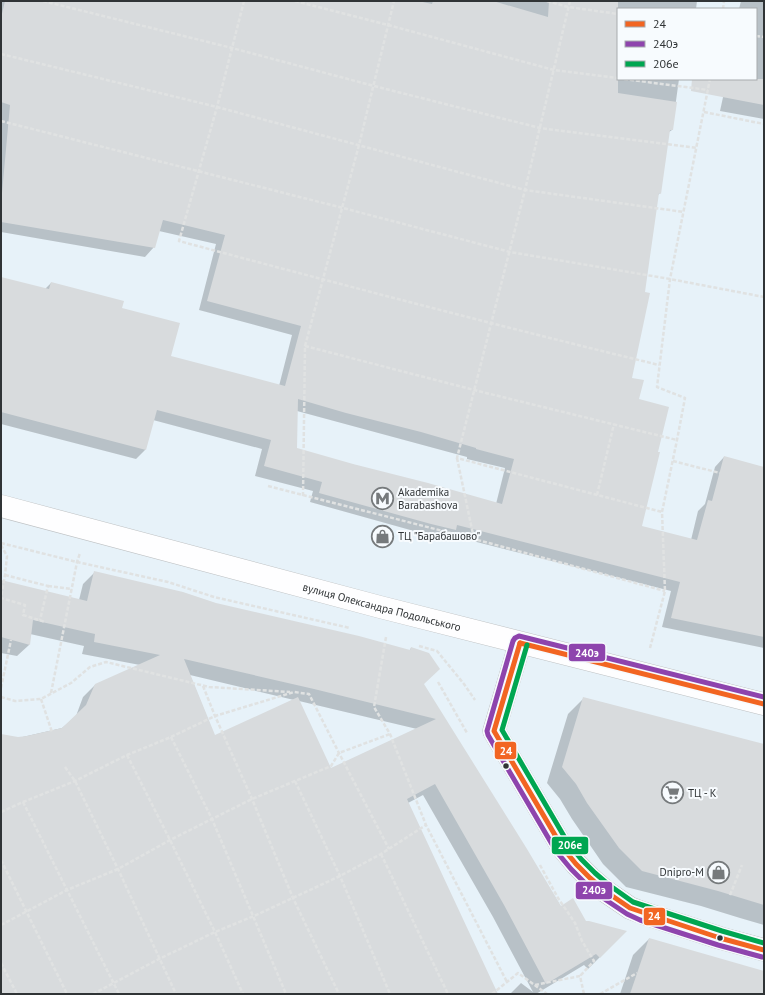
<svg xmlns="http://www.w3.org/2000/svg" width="765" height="995" viewBox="0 0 765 995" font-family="'PT Sans',sans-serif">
<rect width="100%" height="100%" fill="#f8fbfd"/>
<!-- built -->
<path fill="#e7f2f9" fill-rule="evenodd" d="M1 1H764V994H1ZM618 9H756V79H618Z"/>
<!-- shadow -->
<g fill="#0003" fill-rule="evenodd">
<path d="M1 1H697L696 9H618V79H679L672 130 669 132 660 193 658 195 631 378 638 400 641 527 691 540 698 511 705 504 715 467 724 457 764 468V648L662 627 671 591 449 535 445 539 421 533 310 502 313 491 255 476 262 449 153 420 145 450 136 459 1 424V426V278L45 289 51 283 120 309 170 357 279 386 292 335 199 310 216 244 159 231 154 247 145 257 1 232ZM297 411 467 457V459L505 468 496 504 296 449Z"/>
<path d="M741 1H764V119L720 111 727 79H756V9H739Z"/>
<path d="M95 572 216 604 409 651 411 648 423 684 561 907 585 923 625 932 588 969 584 965 536 994H510L521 983 533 992 493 917 423 795 408 803 496 994H1V735L18 738 62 728 76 716 83 697 95 685 140 665 82 654 84 646 30 634 29 645 17 656 1 653V581L79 600 83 584ZM190 675 294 700 215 737ZM299 701 417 729 331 770Z"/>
<path d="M584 698 764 745V925L740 918 701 906 626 887 603 864 572 819 560 799 547 783 568 714Z"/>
<path d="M649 939 764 972 760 994H620L633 955Z"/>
</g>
<!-- building -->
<g fill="#d8dbdd" fill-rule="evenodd">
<path d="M5 1H418L432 4 433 1H493L548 17 549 1H618V93L677 102 673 130H670L661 194 659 193 645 292 650 293 632 378 644 380 639 399 669 407 658 452H660L642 526 697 540 708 500 712 501 724 456 764 467V637L671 618 680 582 457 525 456 530 431 524 319 493 322 482 264 466 271 440 157 410 146 450 1 412V277L49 289 51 282 124 301 122 308 180 323 171 356 285 386 301 326 207 301 225 235 163 220 155 248 1 222V204L10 105 1 102V18ZM298 399 346 413 421 432 476 448V449L514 459 502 504 428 483 353 464 297 448Z"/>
<path d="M692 79H764V105L691 91Z"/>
<path d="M94 571 183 592 216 603 359 636 410 650 411 647 429 653 440 669 424 684 527 849 561 906 573 898 586 921H589L627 931 600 958 596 954 546 984 504 905 435 784 407 799 498 994H1V734L18 737 27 736 62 728 86 705 95 684 160 655 94 642 95 634 33 620 30 645 1 637V580L87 601ZM184 659 314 689 436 719 331 768 298 697 215 735Z"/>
<path d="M583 697 764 744V905L718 891 642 871 619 848 587 803 576 784 562 767Z"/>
<path d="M649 938 764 971V994H630Z"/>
</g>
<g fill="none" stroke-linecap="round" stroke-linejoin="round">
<defs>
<g id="minor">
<path id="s1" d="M1 506 380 607 764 704"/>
<path d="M520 643 494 731 562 847 576 864 590 878 605 891 630 908 643 913 720 938 764 950"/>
</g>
</defs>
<!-- minor casing -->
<use href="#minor" stroke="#bec1c3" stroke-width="23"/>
<!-- path -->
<g stroke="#e0e2e2" stroke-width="2.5" stroke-dasharray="4 2" stroke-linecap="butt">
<path d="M43 1 232 48 374 86 540 128 697 148"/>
<path d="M244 1 217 107 179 241C339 284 499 326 659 365"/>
<path d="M295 1 388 25 554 70 618 78"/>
<path d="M547 1 568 7 618 14"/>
<path d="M570 1 525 190 457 458 662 512"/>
<path d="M723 9 724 1"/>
<path d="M756 36 764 37"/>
<path d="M1 54 217 107 525 190 684 212"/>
<path d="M624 79 708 90"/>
<path d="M704 112 764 124"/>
<path d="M1 121 343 208 510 252 670 279 764 297"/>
<path d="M305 346 474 390 677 440"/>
<path d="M457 458 474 539"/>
<path d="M673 461 720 473"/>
<path d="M268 486 474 539 665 591"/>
<path d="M597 495 614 424"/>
<path d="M303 496 305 346 359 145 394 1"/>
<path d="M1 543 77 562 168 582 214 597 350 628"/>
<path d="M1 545 7 556 5 575 1 598 25 605 23 615 45 622"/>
<path d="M5 575 48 586 40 620"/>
<path d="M48 586 72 589"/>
<path d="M386 637 374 707 390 734 426 825 507 982"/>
<path d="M419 646 437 651 464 684 475 700"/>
<path d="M650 648 665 591 662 512 677 440 685 398 657 387 670 279 710 79"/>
<path d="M438 682 467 733"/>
<path d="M203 686 215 716 252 799 293 898 339 994"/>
<path d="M1 688 11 640"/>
<path d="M51 693 77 562 80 553"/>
<path d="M1 697 15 701 41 699 71 683 90 667 106 662 209 687 290 692"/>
<path d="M41 699 52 732"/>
<path d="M171 737 212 819 286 994"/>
<path d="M127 755 170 840 215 932 243 994"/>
<path d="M65 767 75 781 118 869 176 994"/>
<path d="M295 781 340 876 390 994"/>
<path d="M23 802 119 994"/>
<path d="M1 812 23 802 75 781 127 755 171 737 215 716 294 692 309 694 339 753 389 849"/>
<path d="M381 854 448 994"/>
<path d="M1 860 67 994"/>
<path d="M540 865 558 898 575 923 582 941 594 961 580 976"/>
<path d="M730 895 742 865"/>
<path d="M1 925 67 890 118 869 170 840 252 799 331 766 339 753 390 734"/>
<path d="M1 963 17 994"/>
<path d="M535 985 580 976 584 994"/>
<path d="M93 994 159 959 215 932 254 916 340 876 381 854 426 825"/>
<path d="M492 994 518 973 547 994"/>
<path d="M600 994 637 973"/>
</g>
<!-- minor -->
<use href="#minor" stroke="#fefeff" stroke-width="22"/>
<defs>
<g id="bus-1">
<path d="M520 643 494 731 562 847 576 864 590 878 605 891 630 908 720 938 764 950"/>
<path d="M520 643 764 704"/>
</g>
<path id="bus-2" d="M762 957 718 945 640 920 627 914 600 896 585 883 571 869 556 851 488 735 487 731 513 641 515 638 519 636 764 697"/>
<path id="bus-3" d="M527 645 502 730 568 843 581 859 595 873 609 885 633 902 722 931 764 943"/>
</defs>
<!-- bus-1 casing -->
<use href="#bus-1" stroke="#f7fbfe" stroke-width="8"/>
<!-- bus-2 casing -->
<use href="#bus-2" stroke="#f7fbfe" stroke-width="8"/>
<!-- bus-3 casing -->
<use href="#bus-3" stroke="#f7fbfe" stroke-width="8"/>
<!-- bus-1 -->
<use href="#bus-1" stroke="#f26522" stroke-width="5"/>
<!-- bus-2 -->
<use href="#bus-2" stroke="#8e44ad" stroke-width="5"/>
<!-- bus-3 -->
<use href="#bus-3" stroke="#00a651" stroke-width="5"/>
</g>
<!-- icons -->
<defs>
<symbol id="metro-ring" viewBox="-11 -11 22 22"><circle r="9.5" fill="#f7fbfe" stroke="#767a7c" stroke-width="1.5"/><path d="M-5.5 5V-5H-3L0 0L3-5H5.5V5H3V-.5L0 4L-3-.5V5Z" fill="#767a7c"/></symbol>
<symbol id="shop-ring" viewBox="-11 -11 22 22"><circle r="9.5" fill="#f7fbfe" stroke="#767a7c" stroke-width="1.5"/><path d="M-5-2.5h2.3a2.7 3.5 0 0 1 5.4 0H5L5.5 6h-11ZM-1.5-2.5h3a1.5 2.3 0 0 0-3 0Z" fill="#767a7c"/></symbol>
<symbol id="supermarket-ring" viewBox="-11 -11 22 22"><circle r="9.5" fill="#f7fbfe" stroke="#767a7c" stroke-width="1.5"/><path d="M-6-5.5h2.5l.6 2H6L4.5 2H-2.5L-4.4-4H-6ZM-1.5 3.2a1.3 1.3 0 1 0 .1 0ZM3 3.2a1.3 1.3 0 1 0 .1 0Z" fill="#767a7c"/></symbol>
</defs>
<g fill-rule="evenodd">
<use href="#metro-ring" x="370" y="486" width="25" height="25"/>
<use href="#shop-ring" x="370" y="524" width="25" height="25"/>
<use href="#supermarket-ring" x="660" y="780" width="25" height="25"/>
<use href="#shop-ring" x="706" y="860" width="25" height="25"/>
</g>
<!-- markers -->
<g fill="#303436" stroke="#f7fbfe" stroke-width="1.5">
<circle cx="506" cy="766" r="3.5"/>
<circle cx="720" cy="938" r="3.5"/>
</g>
<g text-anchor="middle" stroke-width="4" stroke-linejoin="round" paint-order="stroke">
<!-- poi labels -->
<g font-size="11" fill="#303436" stroke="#f7fbfe" text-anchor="start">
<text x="398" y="496">Akademіka<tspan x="398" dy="13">Barabashova</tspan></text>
<text x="398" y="540">ТЦ "Барабашово"</text>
<text x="688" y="797">ТЦ - К</text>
<text x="704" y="876" text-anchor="end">Dnipro-M</text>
</g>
<!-- street labels -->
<g font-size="11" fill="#303436" stroke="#f7fbfe">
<text dy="4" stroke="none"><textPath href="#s1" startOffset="394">вулиця Олександра Подольського</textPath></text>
</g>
</g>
<g stroke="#f7fbfe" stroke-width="1.5">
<rect x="568" y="643" width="38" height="19" rx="4" fill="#8e44ad"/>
<rect x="494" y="741" width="23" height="19" rx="4" fill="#f26522"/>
<rect x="551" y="836" width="38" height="19" rx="4" fill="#00a651"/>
<rect x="575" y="881" width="38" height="19" rx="4" fill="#8e44ad"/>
<rect x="643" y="907" width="23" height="19" rx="4" fill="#f26522"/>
</g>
<g font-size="11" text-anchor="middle" font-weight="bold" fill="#fff">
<text x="587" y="657">240э</text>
<text x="506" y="755">24</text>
<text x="570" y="849">206е</text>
<text x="594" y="894">240э</text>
<text x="654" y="920">24</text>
</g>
<!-- border -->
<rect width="765" height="995" fill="none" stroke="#303436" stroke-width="4"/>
<!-- legend -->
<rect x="617" y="8" width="140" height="72" fill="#f7fbfe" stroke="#a7abae"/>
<rect x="625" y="21" width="20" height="6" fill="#f26522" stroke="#a7abae"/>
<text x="653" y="28" font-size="12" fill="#303436">24</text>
<rect x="625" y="41" width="20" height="6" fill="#8e44ad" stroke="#a7abae"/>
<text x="653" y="48" font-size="12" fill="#303436">240э</text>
<rect x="625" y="61" width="20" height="6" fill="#00a651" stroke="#a7abae"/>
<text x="653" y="68" font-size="12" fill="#303436">206е</text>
</svg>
